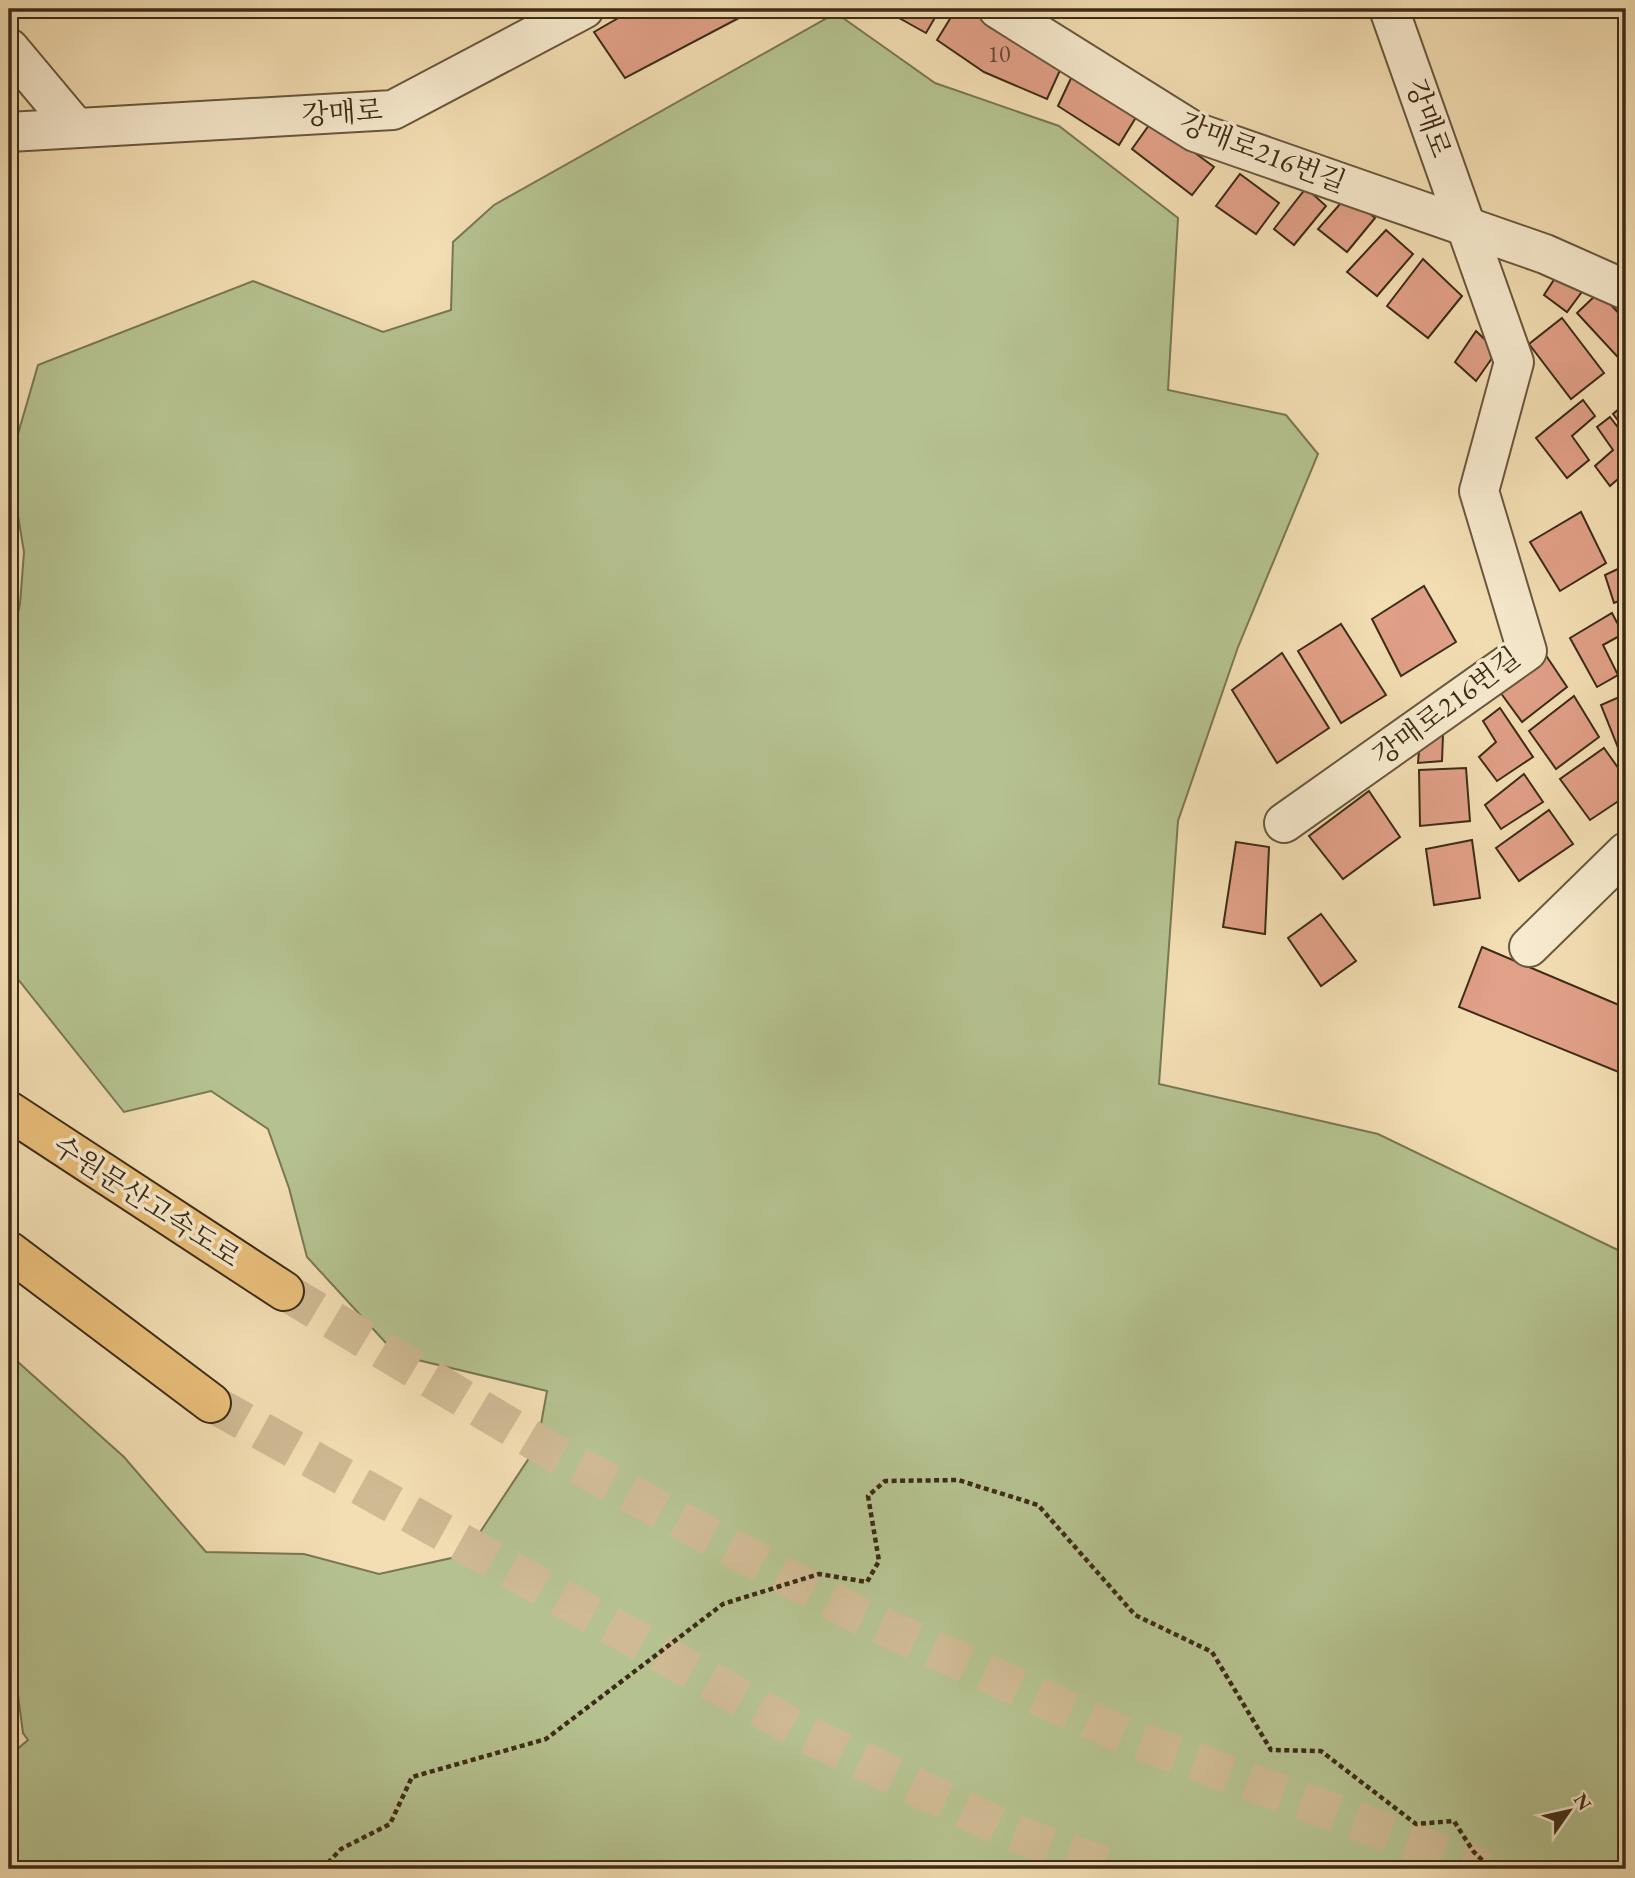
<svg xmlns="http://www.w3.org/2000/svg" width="1635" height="1878" viewBox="0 0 1635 1878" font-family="'EB Garamond','Noto Serif KR',serif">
<rect width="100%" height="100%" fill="#f3deb3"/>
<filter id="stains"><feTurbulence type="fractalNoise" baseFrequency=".00286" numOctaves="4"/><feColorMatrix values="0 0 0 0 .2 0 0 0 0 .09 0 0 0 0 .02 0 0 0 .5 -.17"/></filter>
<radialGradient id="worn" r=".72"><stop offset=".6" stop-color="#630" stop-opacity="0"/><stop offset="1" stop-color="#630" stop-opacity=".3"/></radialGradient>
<!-- green -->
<path fill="#b5c290" stroke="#797754" stroke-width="2" d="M836 13 935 83 1059 126 1178 218 1168 390 1286 415 1318 454 1238 647 1178 821 1159 1084 1378 1134 1626 1254V1869H9V1756L28 1740 23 1733 9 1628V1350L18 1362 124 1457 206 1552 304 1554 379 1574 465 1555 537 1446 547 1391 397 1355 307 1257 289 1188 268 1129 211 1091 124 1112 9 968V653L20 604 24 552 13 486 18 434 38 365 253 281 383 332 451 310 453 242 494 205Z"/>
<!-- building -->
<g fill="#e1a088" stroke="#3d2c17" stroke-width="2">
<path d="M634 9H756L625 78 594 32Z"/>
<path d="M883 9H940L926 33Z"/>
<path d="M956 9H974L1061 68 1047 99 984 72 937 40Z"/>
<path d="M1073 74 1138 114 1119 145 1058 106Z"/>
<path d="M1152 121 1214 167 1192 195 1132 149Z"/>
<path d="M1240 174 1279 203 1256 234 1216 206Z"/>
<path d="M1306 188 1326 206 1294 245 1274 229Z"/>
<path d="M1348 195 1375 218 1347 252 1318 229Z"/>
<path d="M1386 230 1413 254 1377 296 1347 272Z"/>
<path d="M1423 259 1462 296 1428 338 1387 306Z"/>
<path d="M1559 272 1584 289 1567 312 1544 295Z"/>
<path d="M1599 292 1626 321V366L1577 313Z"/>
<path d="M1562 318 1604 373 1571 399 1529 344Z"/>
<path d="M1476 331 1497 351 1476 381 1455 362Z"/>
<path d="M1583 400 1595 416 1572 436 1589 460 1567 478 1536 438Z"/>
<path d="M1626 403V431L1613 414Z"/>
<path d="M1610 417 1626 438V472L1610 486 1595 466 1613 450 1597 427Z"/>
<path d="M1581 512 1606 563 1560 591 1530 542Z"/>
<path d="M1622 567 1626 580V598L1614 603 1605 575Z"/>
<path d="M1424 586 1456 642 1401 676 1372 619Z"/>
<path d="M1612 613 1623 634 1603 645 1618 675 1597 687 1570 638Z"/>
<path d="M1341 624 1386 695 1341 723 1298 651Z"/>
<path d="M1282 653 1329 728 1277 763 1232 690Z"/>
<path d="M1545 654 1567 687 1522 722 1500 692Z"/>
<path d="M1626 654V675L1620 657Z"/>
<path d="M1626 694V748L1619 750 1601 705Z"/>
<path d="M1574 696 1599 737 1556 769 1529 731Z"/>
<path d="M1500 708 1533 757 1497 781 1479 757 1496 742 1483 721Z"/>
<path d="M1443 735 1442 761 1418 763 1420 739Z"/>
<path d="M1604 748 1626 779V796L1590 820 1560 779Z"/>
<path d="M1466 768 1470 821 1420 826 1419 770Z"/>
<path d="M1524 774 1543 802 1501 829 1485 805Z"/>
<path d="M1369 791 1400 837 1343 879 1309 836Z"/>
<path d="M1549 810 1573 844 1519 881 1496 848Z"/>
<path d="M1472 840 1480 898 1434 905 1426 849Z"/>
<path d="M1236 842 1269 847 1265 934 1223 927Z"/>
<path d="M1321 914 1356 961 1321 986 1288 938Z"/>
<path d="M1482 947 1626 1008V1075L1459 1007Z"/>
</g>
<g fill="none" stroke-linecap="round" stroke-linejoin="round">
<!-- highway-tunnel -->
<g stroke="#cfba94" stroke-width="38" stroke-dasharray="38 19" stroke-linecap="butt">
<path d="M284 1291 556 1454 858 1615 1126 1736 1486 1869"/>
<path d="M211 1403 806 1734 1013 1833 1114 1869"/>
</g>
<defs>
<g id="minor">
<path d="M998 9 1195 132 1545 254 1626 290"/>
<path d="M9 48 76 128"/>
<path d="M9 132 393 110 584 9"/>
<path d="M1284 823 1527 651 1479 491 1514 362 1389 9"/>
<path d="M1529 947 1626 852"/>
</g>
<g id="highway">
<path d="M9 1111 284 1291"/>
<path d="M9 1251 211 1403"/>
</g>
</defs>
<!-- minor casing -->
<use href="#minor" stroke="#6a583e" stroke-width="42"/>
<!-- highway casing -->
<use href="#highway" stroke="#3d2c17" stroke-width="42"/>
<!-- path -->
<path stroke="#3d2c17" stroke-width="4.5" stroke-dasharray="5 3.5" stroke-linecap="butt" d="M322 1869 341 1849 390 1824 412 1777 546 1739 723 1604 819 1574 867 1582 879 1561 868 1496 885 1481 958 1480 1038 1505 1135 1615 1212 1652 1271 1750 1321 1751 1416 1824 1454 1821 1473 1851 1491 1869"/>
<!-- minor -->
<use href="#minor" stroke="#f7eace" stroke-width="38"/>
<!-- highway -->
<use href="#highway" stroke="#eabf7a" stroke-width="38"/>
</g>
<g text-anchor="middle" stroke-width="7" stroke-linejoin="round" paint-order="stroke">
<!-- number labels -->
<g font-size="24" fill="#664933">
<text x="999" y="62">10</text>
</g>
<!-- street labels -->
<g font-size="28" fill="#3d2c17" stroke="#f7eace">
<text transform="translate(342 112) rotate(-4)" y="10">강매로</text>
<text transform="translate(1429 118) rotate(70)" y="10">강매로</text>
<text transform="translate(1263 152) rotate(21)" y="10">강매로216번길</text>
<text transform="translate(1446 706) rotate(-37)" y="10">강매로216번길</text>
<text transform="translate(147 1201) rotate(33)" y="10">수원문산고속도로</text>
</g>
</g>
<!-- margin -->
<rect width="1635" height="1878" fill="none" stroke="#f3deb3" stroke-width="35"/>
<rect x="10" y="10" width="1614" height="1857" fill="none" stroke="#3d2c17" stroke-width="3.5"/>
<rect x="18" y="18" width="1600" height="1843" fill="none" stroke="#3d2c17" stroke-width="2"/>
<!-- north arrow -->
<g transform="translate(1569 1811) rotate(56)" stroke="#f7eace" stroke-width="5" paint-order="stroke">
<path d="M0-5L12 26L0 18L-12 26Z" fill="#3d2c17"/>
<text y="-10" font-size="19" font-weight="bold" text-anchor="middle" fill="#3d2c17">N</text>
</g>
<rect width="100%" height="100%" filter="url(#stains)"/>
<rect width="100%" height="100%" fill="url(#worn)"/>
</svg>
